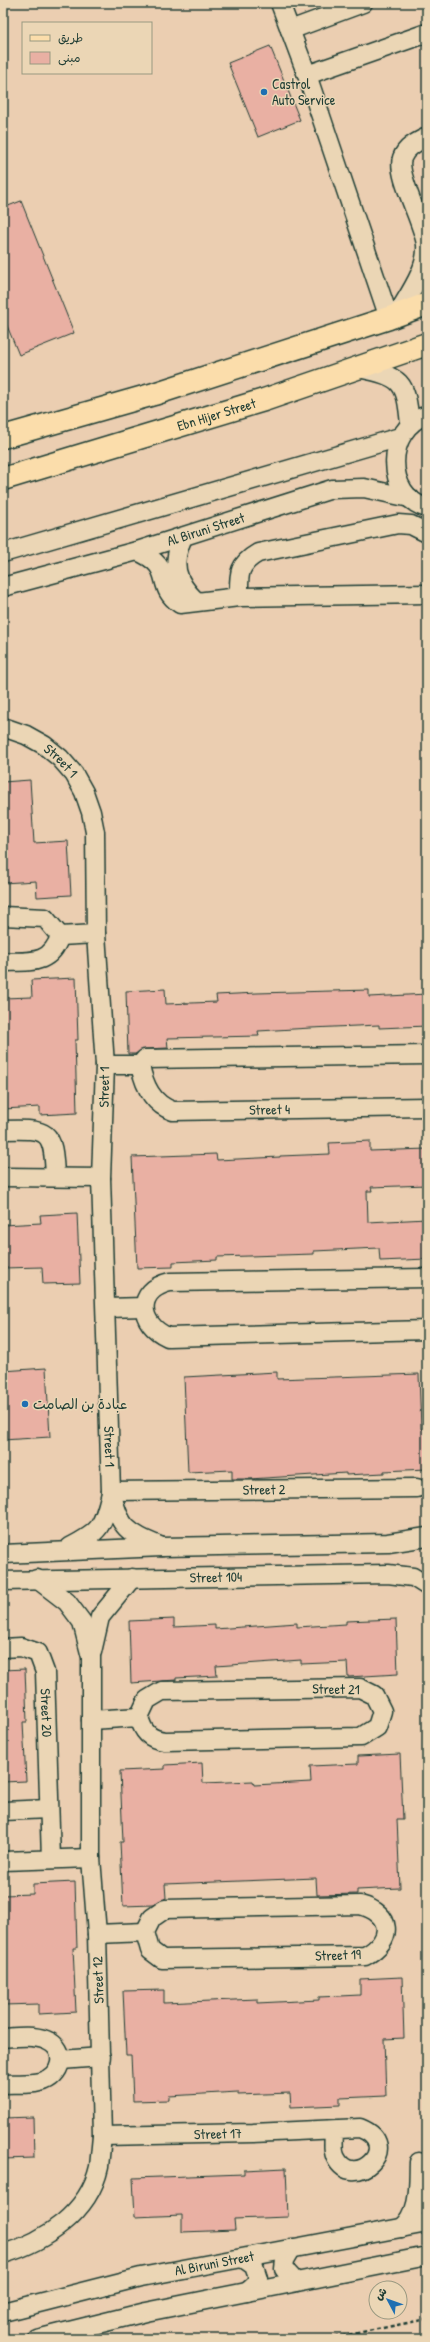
<svg xmlns="http://www.w3.org/2000/svg" width="430" height="2342" viewBox="0 0 430 2342" font-family="'Patrick Hand','Playpen Sans Arabic',sans-serif">
<rect width="100%" height="100%" fill="#ebceb1"/>
<filter id="ink" filterUnits="userSpaceOnUse"><feTurbulence type="fractalNoise" baseFrequency=".025" numOctaves="2"/><feDisplacementMap in="SourceGraphic" scale="8" xChannelSelector="R" yChannelSelector="G"/><feConvolveMatrix kernelMatrix="1 2 1 2 8 2 1 2 1" color-interpolation-filters="sRGB"/></filter>
<g filter="url(#ink)">
<!-- building -->
<g fill="#e9b0a3" stroke="#1f3d34">
<path d="M270 46 300 120 258 137 228 63Z"/>
<path d="M21 201 74 333 19 355 3 316V208Z"/>
<path d="M30 780 34 843 68 841 71 895 37 897 36 881 3 883V782Z"/>
<path d="M76 978 78 1040H75L77 1113 40 1115V1107L3 1109V998L32 997 31 980Z"/>
<path d="M165 989 166 1004 217 1002 216 995 257 993 369 990V997L427 994V1026L379 1028V1025L311 1028 258 1031 259 1036 167 1038 168 1048 145 1049 135 1054H128L126 991Z"/>
<path d="M370 1141V1151L427 1149V1185L371 1187 372 1191H367L368 1222 427 1219V1259L380 1261 379 1248 314 1251V1254L217 1257V1260L173 1262V1267L137 1268 132 1157 216 1154 217 1160 280 1157V1156L330 1154 329 1143Z"/>
<path d="M77 1213 80 1283 43 1284 42 1267 3 1268V1225L41 1223 40 1215Z"/>
<path d="M46 1368 50 1437 3 1440V1371Z"/>
<path d="M277 1372V1379L419 1374 421 1429H427V1469L384 1471V1473L346 1475V1473L249 1479H232V1470L188 1472 184 1377Z"/>
<path d="M174 1619V1627L215 1625V1629L297 1623V1627L346 1624V1621L396 1619 398 1674 348 1677 347 1662 301 1664V1660L216 1666 217 1676 176 1678V1680L131 1683 129 1621Z"/>
<path d="M25 1669 27 1722H23L26 1781 3 1782V1670Z"/>
<path d="M400 1754 403 1819H397L400 1888 357 1890V1894L317 1895 316 1878 165 1884 166 1898 153 1905 123 1906 120 1842H123L120 1771 165 1769V1765L202 1763 203 1783 253 1781 254 1785 311 1782 310 1766 358 1764V1756Z"/>
<path d="M75 1882 77 1948H73L76 2012 38 2014V2004L3 2005V1895L33 1894V1884Z"/>
<path d="M402 1977 404 2038 384 2039 386 2096 340 2098V2105L291 2107 290 2093 238 2095V2092L169 2096V2100L133 2101 131 2055H126L123 1991 164 1990V2003L257 1999V2003L319 2000V1997L360 1995V1979Z"/>
<path d="M33 2117 34 2158 3 2159V2118Z"/>
<path d="M286 2168 288 2217 234 2219 235 2230 182 2232V2215L135 2217 133 2178 244 2174V2170Z"/>
</g>
<g fill="none" stroke-linecap="round" stroke-linejoin="round">
<defs>
<g id="minor">
<path d="M280 3 307 75 389 318"/>
<path d="M290 30 363 3"/>
<path d="M307 75 427 33"/>
<path d="M397 315C408 295 428 269 426 245 424 224 396 175 402 158 406 147 417 142 427 137"/>
<path d="M358 368C402 377 406 380 410 425"/>
<path d="M427 415C385 428 384 496 427 508"/>
<path d="M183 537C171 563 175 581 196 601"/>
<path d="M137 551C177 568 153 585 180 604L239 597 427 594"/>
<path d="M3 553 400 437"/>
<path id="s1" d="M3 587 137 551 332 489 364 488 410 498"/>
<path d="M239 597C239 575 237 565 258 553L398 524 411 525 427 533"/>
<path id="s2" d="M3 727 26 735 44 745 60 758 74 774 84 792 91 812 95 832 96 934 105 1065 101 1178 111 1491C120 1529 126 1532 162 1547"/>
<path d="M3 916 45 918 60 936C50 966 29 961 3 962"/>
<path d="M60 936 96 934"/>
<path id="s3" d="M427 1055 145 1059 140 1065C144 1085 152 1104 173 1111L427 1107"/>
<path d="M105 1065H140"/>
<path d="M3 1130C49 1129 53 1129 55 1176"/>
<path d="M3 1177 101 1178"/>
<path d="M427 1278 170 1282C135 1290 138 1324 168 1337L427 1330"/>
<path d="M106 1308 144 1307"/>
<path id="s4" d="M111 1491 417 1488"/>
<path d="M70 1547C101 1531 102 1528 111 1493"/>
<path d="M3 1554 162 1547 388 1543 427 1537"/>
<path id="s5" d="M3 1581 388 1574 413 1577 427 1586"/>
<path id="s6" d="M3 1648 21 1647 38 1653 45 1672 51 1859"/>
<path d="M92 1652 100 1617 132 1578"/>
<path d="M360 1688 374 1695 382 1711 377 1727 361 1737 165 1741C149 1739 143 1732 139 1717L147 1700 162 1691Z"/>
<path d="M91 1720 139 1717"/>
<path d="M3 1811 49 1809"/>
<path d="M3 1861 91 1858"/>
<path d="M360 1905C392 1913 395 1940 365 1956L162 1959 150 1950 145 1932 152 1918 165 1909Z"/>
<path d="M97 1934 145 1932"/>
<path d="M3 2038C17 2037 33 2035 46 2040 69 2049 62 2077 40 2082 29 2085 15 2083 3 2084"/>
<path d="M61 2060 101 2057"/>
<path id="s7" d="M102 2136 253 2133 360 2128C405 2146 353 2192 336 2158 332 2151 334 2138 334 2130"/>
<path d="M402 2228C421 2212 418 2185 419 2162"/>
<path d="M292 2248 285 2260 284 2269 296 2282"/>
<path d="M3 2254C44 2242 89 2213 99 2167 100 2157 101 2146 102 2136L97 1934 91 1858V1657L82 1622 67 1602 37 1579"/>
<path d="M244 2259 254 2266 258 2278 255 2285 247 2292"/>
<path id="s8" d="M3 2312 141 2277 427 2223"/>
<path d="M37 2339 146 2312 427 2256"/>
</g>
<g id="major">
<path d="M3 437 154 394 389 318 427 304"/>
<path id="s9" d="M3 479 264 400 427 344"/>
</g>
</defs>
<!-- minor casing -->
<use href="#minor" stroke="#1f3d34" stroke-width="21"/>
<!-- major casing -->
<use href="#major" stroke="#1f3d34" stroke-width="25"/>
<!-- path -->
<path stroke="#1f3d34" stroke-width="2.5" stroke-dasharray="4 3" stroke-linecap="butt" d="M328 2339 427 2319"/>
<!-- minor -->
<use href="#minor" stroke="#ebd6b5" stroke-width="18"/>
<!-- major -->
<use href="#major" stroke="#fbddab" stroke-width="22"/>
</g>
</g>
<!-- markers -->
<g fill="#1f6fb2" stroke="#ebd6b5" stroke-width="1.5">
<circle cx="264" cy="92" r="4"/>
<circle cx="25" cy="1404" r="4"/>
</g>
<g text-anchor="middle" stroke-width="3" stroke-linejoin="round" paint-order="stroke">
<!-- poi labels -->
<g font-size="14" fill="#1f3d34" stroke="#ebd6b5" text-anchor="start">
<text x="272" y="89">Castrol<tspan x="272" dy="16">Auto Service</tspan></text>
<text x="33" y="1409">عبادة بن الصامت</text>
</g>
<!-- street labels -->
<g font-size="14" fill="#1f3d34" stroke="#ebd6b5">
<text dy="5" stroke="none"><textPath href="#s9" startOffset="223">Ebn Hijer Street</textPath></text>
<text dy="5" stroke="none"><textPath href="#s1" startOffset="211">Al Biruni Street</textPath></text>
<text dy="5" stroke="none"><textPath href="#s2" startOffset="68">Street 1</textPath></text>
<text transform="translate(104 1087) rotate(-89)" y="5">Street 1</text>
<text dy="5" stroke="none"><textPath href="#s3" startOffset="446">Street 4</textPath></text>
<text dy="5" stroke="none"><textPath href="#s2" startOffset="764">Street 1</textPath></text>
<text dy="5" stroke="none"><textPath href="#s4" startOffset="153">Street 2</textPath></text>
<text dy="5" stroke="none"><textPath href="#s5" startOffset="213">Street 104</textPath></text>
<text transform="translate(336 1689) rotate(1)" y="5">Street 21</text>
<text dy="5" stroke="none"><textPath href="#s6" startOffset="97">Street 20</textPath></text>
<text transform="translate(338 1955) rotate(-2)" y="5">Street 19</text>
<text transform="translate(98 1980) rotate(-92)" y="5">Street 12</text>
<text dy="5" stroke="none"><textPath href="#s7" startOffset="116">Street 17</textPath></text>
<text dy="5" stroke="none"><textPath href="#s8" startOffset="217">Al Biruni Street</textPath></text>
</g>
</g>
<!-- margin -->
<rect width="430" height="2342" fill="none" stroke="#ebd6b5" stroke-width="16"/>
<rect x="8" y="8" width="414" height="2326" fill="none" stroke="#1f3d34" stroke-width="1.5" filter="url(#ink)"/>
<!-- legend -->
<rect x="22" y="22" width="130" height="52" fill="#ebd6b5" stroke="#999981"/>
<rect x="30" y="35" width="20" height="6" fill="#fbddab" stroke="#999981"/>
<text x="58" y="42" font-size="12" fill="#1f3d34">طريق</text>
<rect x="30" y="52" width="20" height="12" fill="#e9b0a3" stroke="#999981"/>
<text x="58" y="62" font-size="12" fill="#1f3d34">مبنى</text>
<!-- north arrow -->
<g transform="translate(388 2300) rotate(311)"><circle r="19" fill="#ebd6b5" stroke="#999981"/>
<path d="M0-3L7 15L0 10L-7 15Z" fill="#1f6fb2"/>
<text y="-6" font-size="11" font-weight="bold" text-anchor="middle" fill="#1f3d34">ش</text>
</g>
</svg>
